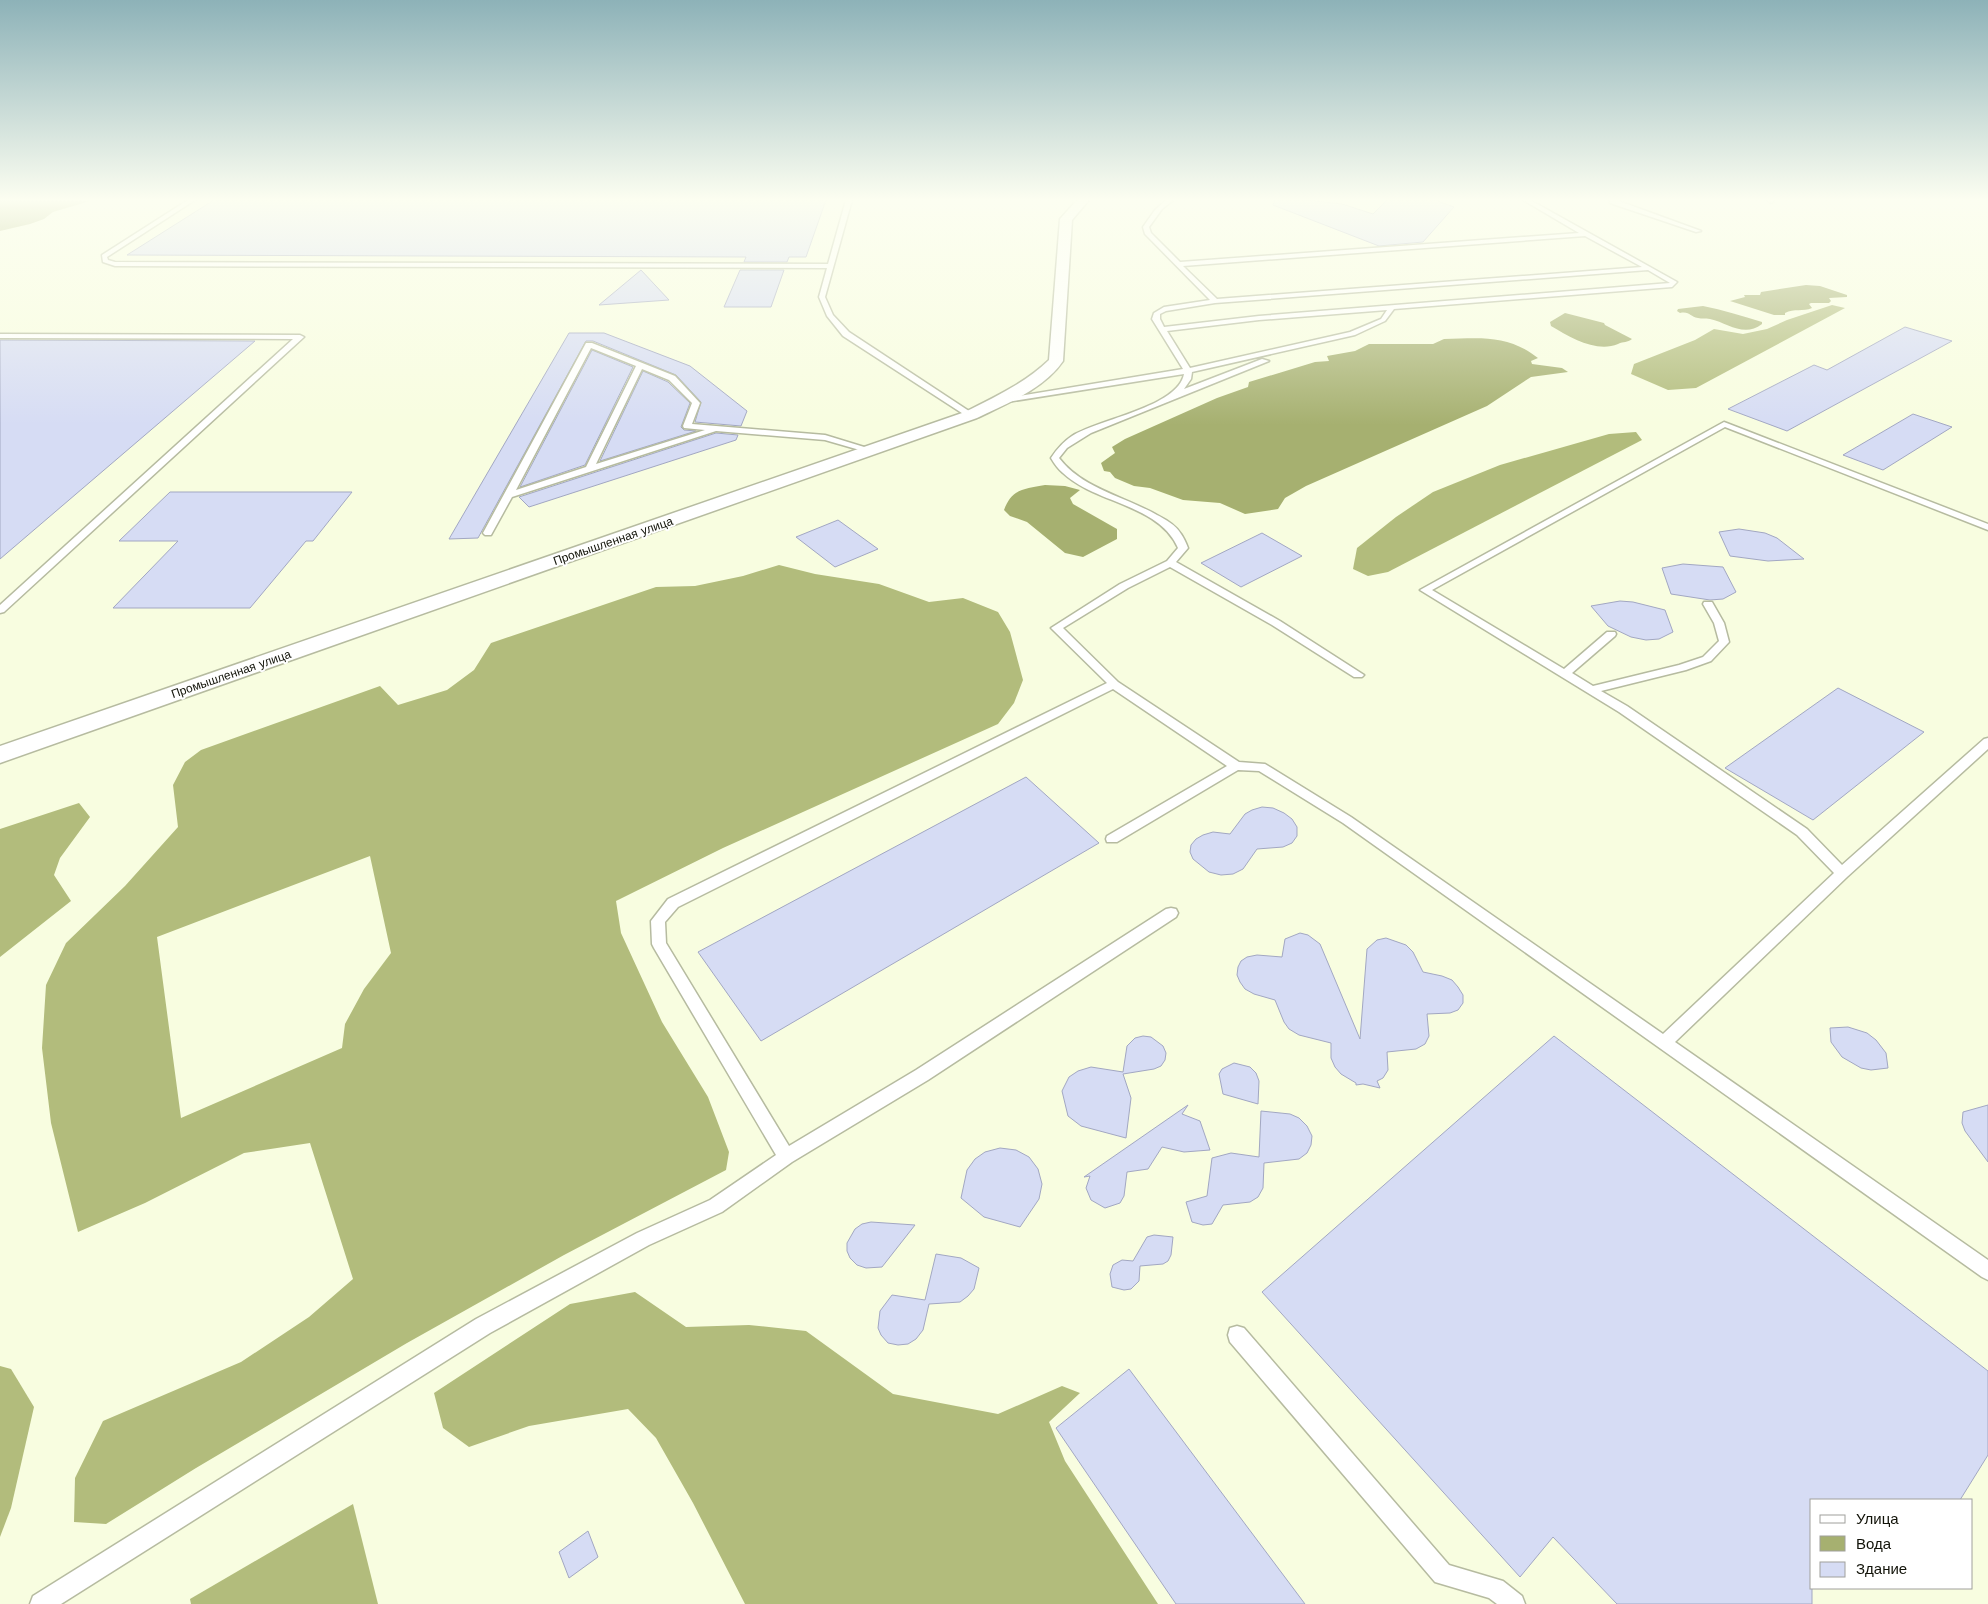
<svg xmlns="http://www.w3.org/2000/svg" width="1988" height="1604" viewBox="0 0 1988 1604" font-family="'Work Sans',sans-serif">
<rect width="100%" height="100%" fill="#f8fde0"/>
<!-- forest -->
<g fill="#b2bc7c" fill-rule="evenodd">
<path d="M1832 305 1845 308 1696 388 1668 390 1631 374 1634 364 1695 340 1714 329 1743 334 1767 329 1787 320Z"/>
<path d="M1636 432 1642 440 1388 572 1368 576 1353 569 1357 548 1396 517 1433 492 1500 465 1609 434Z"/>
<path d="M779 565 815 574 879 584 929 602 963 598 998 612 1010 632 1023 680 1014 703 998 724 723 848 616 901 621 933 662 1022 708 1097 729 1152 726 1170 564 1255 407 1343 196 1468 106 1524 74 1522 75 1478 103 1421 241 1362 309 1317 353 1279 310 1143 244 1153 145 1203 78 1232 51 1123 42 1048 46 985 66 943 125 886 178 827 173 785 185 762 201 750 380 686 398 705 447 690 474 670 491 643 656 587 695 586 743 576ZM370 856 391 953 364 989 345 1024 342 1048 181 1118 157 937Z"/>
<path d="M79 803 90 817 60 858 54 875 71 901 0 957V829Z"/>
<path d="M635 1292 686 1327 749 1325 806 1331 893 1394 998 1414 1062 1386 1080 1393 1049 1422 1065 1461 1158 1604H745L693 1503 656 1438 628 1409 529 1426 469 1447 443 1428 434 1393 570 1304Z"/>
<path d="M0 1366 11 1369 34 1407 11 1508 0 1537Z"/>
<path d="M353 1504 378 1604H191L190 1599Z"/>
</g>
<!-- water -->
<g fill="#a6b070">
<path d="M0 201V200L90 201 53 212 44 219 30 224 0 231Z"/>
<path d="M1806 285 1820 286 1847 295V297L1829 298 1831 301 1829 303H1811L1809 304 1812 308C1803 312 1794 308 1785 313V315H1774L1730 301 1745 297 1744 295H1760L1761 292Z"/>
<path d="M1703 306C1723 310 1742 316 1762 322V324C1744 338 1728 323 1710 319 1705 318 1702 319 1698 318 1690 317 1690 311 1680 313L1677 311 1678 309Z"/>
<path d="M1565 313 1604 323 1605 325 1632 339C1627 343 1624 341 1618 344 1597 353 1571 338 1551 326L1550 322Z"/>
<path d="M1444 339C1480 338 1508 334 1538 358L1531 361 1532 364 1562 368 1568 372 1531 377 1487 406 1306 486 1285 498 1278 509 1245 514 1220 503 1183 500 1150 488 1134 486 1115 478 1110 472 1104 471 1101 463 1115 453 1112 447 1125 439 1217 398 1248 387 1249 382 1315 362 1329 361 1327 356 1355 351 1369 344H1433Z"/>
<path d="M1045 485 1065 486 1080 490 1070 498 1073 504 1117 529V539L1083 557 1065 553 1027 522 1010 516 1004 510C1012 488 1025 489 1045 485Z"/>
</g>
<!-- building -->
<g fill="#d6dcf4" stroke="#a2a7c2">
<path d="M214 200H826L806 257H789L787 262H744L746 257 127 255Z"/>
<path d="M1275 200H1306L1342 204 1373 214 1387 200H1435L1454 207 1423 242 1379 246 1273 205Z"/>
<path d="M641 270 669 300 599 305Z"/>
<path d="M740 270H784L771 307H724Z"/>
<path d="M1905 327 1952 341 1787 431 1728 409 1814 365 1827 370Z"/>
<path d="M569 333H604L690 366 747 411 741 426 695 422 701 402 676 375 593 341H586L478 538 449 539Z"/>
<path d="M0 340 255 341 0 559Z"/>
<path d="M592 350 633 367 585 465 520 487Z"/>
<path d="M643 371 668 382 690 403 681 427 684 430 696 431 600 461Z"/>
<path d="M1913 414 1952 427 1883 470 1843 455Z"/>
<path d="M716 433 738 435 736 440 529 507 519 497Z"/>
<path d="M170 492H352L313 541H306L250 608H113L178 541H119Z"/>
<path d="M838 520 878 549 835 567 796 537Z"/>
<path d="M1739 529 1765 533 1777 538 1804 559 1768 561 1730 556 1719 532Z"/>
<path d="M1262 533 1302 556 1241 587 1201 563Z"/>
<path d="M1683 564 1723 567 1736 592 1723 599 1710 600 1671 594 1662 568Z"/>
<path d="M1620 601 1633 602 1665 610 1673 632 1659 639 1646 640 1631 637 1608 626 1591 606Z"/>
<path d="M1838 688 1924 732 1813 820 1725 768Z"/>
<path d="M1026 777 1099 843 761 1041 698 952Z"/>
<path d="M1262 807 1273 808 1284 813 1292 819 1297 827V836L1292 843 1283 847 1257 849 1243 869 1233 874 1221 875 1209 872 1193 859 1190 852 1191 845 1196 839 1203 835 1213 832 1230 834 1245 814 1252 810Z"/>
<path d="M1300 933 1308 935 1320 944 1360 1039 1367 949 1377 940 1386 938 1406 945 1413 952 1423 972 1442 976 1452 980 1458 987 1463 995V1003L1458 1010 1450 1013 1427 1014 1429 1036 1425 1044 1416 1049 1387 1052 1388 1070 1383 1078 1377 1081 1380 1088 1363 1084 1356 1085V1083L1341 1074 1335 1067 1331 1058V1043L1299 1035 1289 1029 1284 1022 1275 1000 1254 994 1245 989 1240 982 1237 975 1238 967 1241 961 1247 957 1257 955 1282 957 1285 939Z"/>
<path d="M1848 1027 1867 1033 1876 1040 1886 1053 1888 1068 1871 1070 1861 1068 1842 1057 1831 1042 1830 1028Z"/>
<path d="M1143 1036 1151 1037 1163 1046 1166 1053 1165 1060 1161 1066 1154 1069 1123 1074 1131 1098 1126 1138 1081 1126 1068 1116 1062 1091 1069 1077 1078 1071 1091 1067 1123 1072 1127 1046 1135 1038Z"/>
<path d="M1554 1036 1988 1371V1455L1960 1500H1812V1604H1617L1553 1537 1520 1577 1262 1292Z"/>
<path d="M1234 1063 1250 1067 1256 1073 1259 1081 1258 1104 1223 1094 1219 1074 1222 1069Z"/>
<path d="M1188 1105 1182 1114 1200 1121 1210 1150 1184 1152 1162 1147 1148 1169 1127 1172 1124 1196 1120 1203 1105 1208 1091 1200 1086 1188 1090 1176 1084 1177Z"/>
<path d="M1988 1105V1162L1965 1131 1962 1123 1963 1112Z"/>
<path d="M1261 1111 1290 1114 1299 1118 1307 1126 1312 1136 1311 1145 1307 1153 1299 1159 1264 1163 1263 1188 1258 1197 1250 1202 1223 1205 1212 1224 1203 1225 1192 1222 1186 1202 1207 1196 1212 1158 1231 1153 1259 1157Z"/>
<path d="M1000 1148 1016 1150 1029 1157 1038 1169 1042 1184 1039 1199 1020 1227 984 1217 961 1198 967 1170 975 1159 985 1152Z"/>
<path d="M871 1222 915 1225 882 1267 866 1268 857 1265 850 1258 847 1251V1243L855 1229 862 1224Z"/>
<path d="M1154 1235 1173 1237 1171 1255 1168 1261 1163 1264 1140 1266 1139 1281 1131 1289 1124 1290 1112 1287 1110 1274 1113 1265 1122 1260 1133 1261 1147 1237Z"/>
<path d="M936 1254 961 1258 979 1268 974 1289 968 1296 960 1302 929 1304 923 1330 916 1339 908 1344 898 1345 888 1343 881 1335 878 1328 880 1311 892 1295 925 1300Z"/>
<path d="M1129 1369 1305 1604H1176L1056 1428Z"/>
<path d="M588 1531 598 1557 569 1578 559 1552Z"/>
</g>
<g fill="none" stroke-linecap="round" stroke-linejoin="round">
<defs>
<g id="lane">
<path d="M188 200H195L107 257 108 260 115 262 828 264 846 200H852L825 297 833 315 849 332 975 415 968 417 843 336 827 316 819 297 827 268 115 266 103 262 102 255Z"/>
<path d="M1166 200H1173L1162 209 1149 227 1151 233 1180 262 1579 233 1523 200H1530L1677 282 1672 287 1394 309 1385 321 1355 335 1192 372 1191 379 1184 389 1262 359 1269 361 1091 433 1067 448 1059 458C1083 489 1124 496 1157 515 1165 519 1176 525 1181 534 1184 538 1186 543 1188 548L1176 562 1280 621 1364 675 1362 677H1354L1272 625 1170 567 1128 588 1063 628 1118 682 1239 762 1265 764 1351 817 1663 1034 1834 873 1797 835 1619 712 1420 590 1724 422 1988 524V530L1725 427 1432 590 1564 669 1607 632H1615L1616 634 1615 636 1572 673 1593 686 1679 665 1703 657 1719 641 1714 623 1703 604 1704 602H1712L1724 623 1729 642 1711 661 1686 670 1601 691 1627 706 1807 829 1842 865 1984 739 1988 738V749L1847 877 1675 1042 1988 1260V1280L1982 1277 1343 823 1259 771 1238 770 1117 842H1107L1106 839 1107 836 1227 766 1113 689 678 907 665 922 666 943 789 1146 916 1070 1166 909 1171 908 1176 909 1178 913 1176 917 928 1080 792 1162 722 1212 649 1245 490 1333 61 1604H30L33 1596 476 1319 637 1233 710 1200 776 1155 654 948 652 944 651 921 668 899 1107 683 1051 628 1120 584 1167 561 1178 548C1159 504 1096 504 1063 473 1058 469 1054 463 1051 458 1057 449 1063 442 1072 436 1099 419 1178 407 1184 374L1001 403 997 401 1001 399 1183 369 1152 319 1154 313 1164 307 1210 300 1145 234 1143 227 1155 210ZM1585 236 1642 267 1217 299 1183 266ZM1648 270 1670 283 1259 316 1164 327 1160 319V314L1166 311 1215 303ZM1387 310 1381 319 1350 332 1190 368 1167 331 1259 320Z"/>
<path d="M1610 200H1616L1701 231 1696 232 1610 203Z"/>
<path d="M1767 200H1773L1774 201 1771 203Z"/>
<path d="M0 334 300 335 304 337 4 612 0 613V605L293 339 0 338Z"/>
<path d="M586 343H592L675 376 700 403 692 424 825 435 874 450 870 453 825 440 716 431 512 497 491 535H485L483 533ZM591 348 636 366 586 467 516 490ZM642 369 669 380 692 403 683 426 684 428 705 430 596 464Z"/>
<path d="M1237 1326 1244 1328 1449 1565 1503 1581 1522 1596 1525 1604H1497L1489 1598 1435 1582 1230 1342 1228 1335 1230 1328Z"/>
</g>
<path id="street" d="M1077 200H1089L1072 220 1063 361C1044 389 1006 404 977 418L0 763V746L965 412C995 397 1025 383 1049 360L1060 219Z"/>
</defs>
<!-- lane casing -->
<use href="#lane" stroke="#b6bba0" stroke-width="3"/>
<!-- street casing -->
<use href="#street" stroke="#b6bba0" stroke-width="3"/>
<!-- lane -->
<use href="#lane" fill="#fff" fill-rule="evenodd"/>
<!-- street -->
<use href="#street" fill="#fff" fill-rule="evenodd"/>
</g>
<!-- sky -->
<linearGradient id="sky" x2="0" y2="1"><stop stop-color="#8db2b8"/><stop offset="0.47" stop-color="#fcfef1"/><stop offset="1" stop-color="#fcfef1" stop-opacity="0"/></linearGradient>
<rect width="1988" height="425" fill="url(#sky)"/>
<g text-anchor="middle" stroke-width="4" stroke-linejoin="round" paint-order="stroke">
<!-- far-street labels -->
<g font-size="12" fill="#111208" stroke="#fff">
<text transform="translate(613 541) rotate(-19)" y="4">Промышленная улица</text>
<text transform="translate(231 674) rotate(-19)" y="4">Промышленная улица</text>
</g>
</g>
<!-- legend -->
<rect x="1810" y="1499" width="162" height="90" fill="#ffffff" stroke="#a0a09c"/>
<rect x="1820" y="1515" width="25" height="8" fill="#ffffff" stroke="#a0a09c"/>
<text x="1856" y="1524" font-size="15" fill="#111208">Улица</text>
<rect x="1820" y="1536" width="25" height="15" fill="#a6b070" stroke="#a0a09c"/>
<text x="1856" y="1549" font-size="15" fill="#111208">Вода</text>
<rect x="1820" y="1562" width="25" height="15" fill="#d6dcf4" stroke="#a0a09c"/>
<text x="1856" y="1574" font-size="15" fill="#111208">Здание</text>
</svg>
